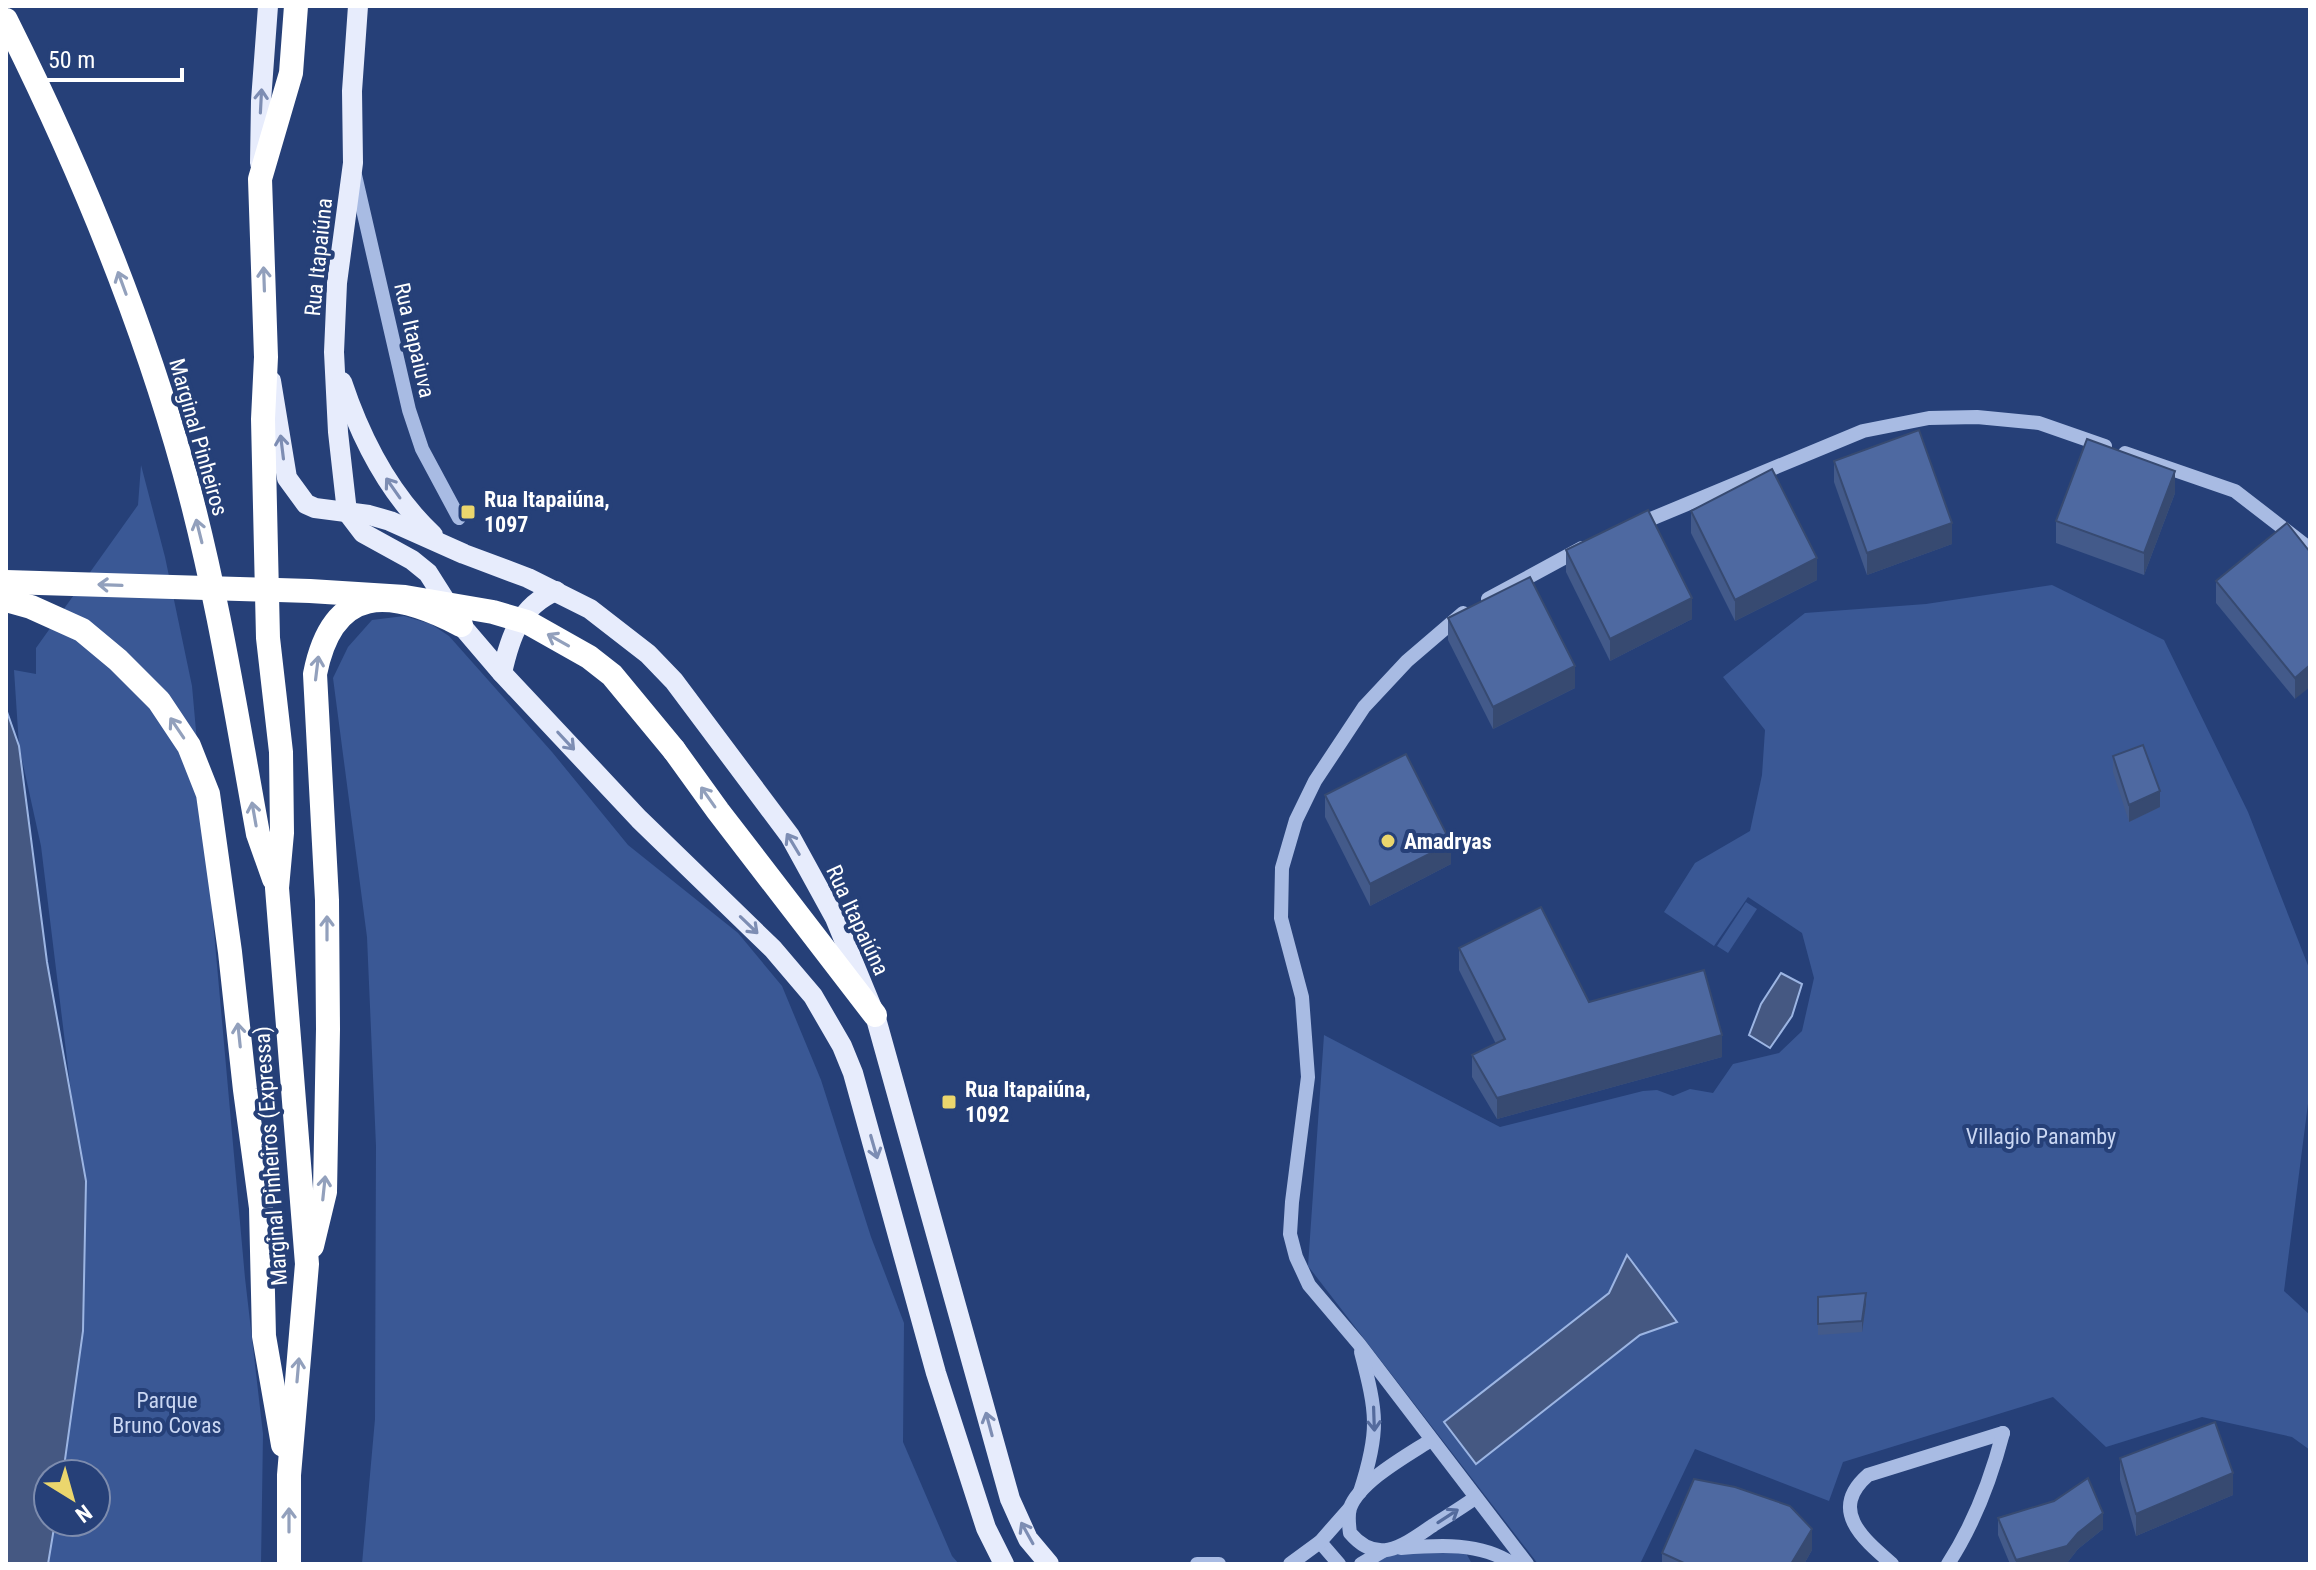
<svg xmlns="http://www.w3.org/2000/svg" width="2316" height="1570" viewBox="0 0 2316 1570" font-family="'Roboto Condensed',sans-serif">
<rect width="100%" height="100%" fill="#264078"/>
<!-- green -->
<g fill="#3a5895">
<path d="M141 465 165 557 192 686 245 1278 263 1434 261 1564H48L55 1522H96V1474H63L83 1331 86 1181 76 1133 41 846 19 746 14 670 36 674V648L138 505Z"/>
<path d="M2052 585 2164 640 2248 812 2309 968 2310 1088 2284 1291 2310 1315V1450L2292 1437 2202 1417 2106 1447 2053 1397 1843 1462 1829 1501 1695 1449 1640 1564H1538L1308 1266 1324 1035 1500 1127 1643 1091 1657 1090 1673 1096 1690 1089 1713 1093 1733 1064 1779 1053 1802 1031 1814 978 1802 933 1748 897 1714 946 1664 912 1695 863 1750 831 1762 775 1765 730 1723 677 1805 613 1926 604Z"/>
<path d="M404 616 431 624 449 636 552 752 628 845 738 933 782 986 821 1080 871 1237 904 1323 903 1442 952 1556 959 1564H362L375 1419 376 1146 367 937 333 678 348 647 372 620Z"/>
<path d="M1746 902 1757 909 1728 953 1717 946Z"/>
<path d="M1442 1551 1466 1553 1472 1564H1370C1393 1550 1416 1552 1442 1551Z"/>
</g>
<!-- water -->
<g fill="#455882" stroke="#9cb5e3" stroke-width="2">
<path d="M6 709 19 746 47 962 86 1181 83 1331 63 1474H48V1522H55L48 1564H6Z"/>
<path d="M1781 973 1802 984 1792 1016 1770 1048 1749 1035 1761 1004Z"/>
<path d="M1627 1255 1677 1322 1640 1335 1476 1464 1444 1422 1609 1293Z"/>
</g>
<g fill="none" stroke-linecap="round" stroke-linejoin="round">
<!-- minor -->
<g stroke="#a8bbe3" stroke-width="14">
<path d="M355 175 409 410 422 449 459 518"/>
<path d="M2125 453 2235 491 2310 549"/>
<path d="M1634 526 1863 431 1929 418 1977 417 2039 423 2105 446"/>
<path d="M1488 599 1582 548"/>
<path d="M1463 613 1407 661 1364 707 1315 781 1296 820 1282 868 1281 918 1302 997 1308 1077 1292 1202 1290 1234 1296 1257 1309 1285 1359 1344 1527 1564"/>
<path d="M1431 1440C1408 1455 1360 1481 1350 1508 1348 1515 1349 1526 1350 1533 1378 1566 1404 1545 1432 1526 1446 1517 1461 1508 1475 1498"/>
<path d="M1360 1492C1380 1431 1377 1413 1361 1352"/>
<path d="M1320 1542 1339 1564"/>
<path d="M1401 1548C1439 1545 1480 1542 1513 1564"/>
<path d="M1197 1564H1219"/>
<path d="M1290 1564 1320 1542 1349 1509"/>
<path d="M1361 1564 1383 1551"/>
<path d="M1892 1564C1863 1539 1828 1510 1868 1475L2003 1433"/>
<path d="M1948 1564C1974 1524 1991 1479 2003 1433"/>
</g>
<!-- major -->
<g stroke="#e7ecfc" stroke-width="20">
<path d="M358 6 352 91 353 163 337 283 334 352 338 432 347 512 363 533 412 560 428 573 461 625 502 673 639 819 773 949 813 996 842 1046 853 1073 936 1373 986 1528 1004 1564"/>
<path d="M260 163 261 101 268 6"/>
<path d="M271 381 287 478 306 504 315 508 369 515 390 521 464 554 528 578 590 609 648 654 674 681 790 836 835 918 875 1015 1010 1499 1028 1539 1049 1564"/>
<path d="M342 382C361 439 388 493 433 535"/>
<path d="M502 673C510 637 520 606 556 591"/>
</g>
<!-- highway -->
<g stroke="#fff" stroke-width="24">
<path d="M6 20C78 164 141 316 184 471 217 590 236 713 258 834L274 879"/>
<path d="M6 600 31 607 82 630 118 660 159 701 189 746 208 794 230 952 245 1090 261 1208 264 1336 283 1445"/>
<path d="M674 750 718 811 875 1015"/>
<path d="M312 1246 325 1192 328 1029 327 900 315 674C333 583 390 588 461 625"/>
<path d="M289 1564V1475L307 1264 277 888 282 833 281 752 268 638 263 419 266 357 260 179 291 73 296 6"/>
</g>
<!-- highway-bridge -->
<path stroke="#fff" stroke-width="24" d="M6 582 310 591 405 597 493 612 527 622 589 657 612 675 674 750"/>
</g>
<!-- wall -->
<g fill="#435a8a">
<path d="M1834 461 1952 544 1867 575 1834 482Z"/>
<path d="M2175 493 2144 575 2056 543V521Z"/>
<path d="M1691 511 1817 580 1735 621 1691 533Z"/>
<path d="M1566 550 1692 619 1610 661 1566 572Z"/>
<path d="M2310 552 2295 699 2216 603V581Z"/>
<path d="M1448 618 1575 688 1493 729 1448 640Z"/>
<path d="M2113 756 2160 807 2129 822 2113 772Z"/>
<path d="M1325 795 1451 864 1370 906 1325 817Z"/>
<path d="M1459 948 1589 1002 1722 1057 1497 1119 1472 1077V1055L1496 1044 1459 970Z"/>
<path d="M1818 1297 1866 1304 1862 1332 1818 1335Z"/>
<path d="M2120 1458 2233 1495 2136 1536 2120 1480Z"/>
<path d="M1998 1518 2103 1529 2078 1549 2067 1563 2062 1564H2010L1998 1535Z"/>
<path d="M1812 1550 1804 1564H1662V1553Z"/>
</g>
<!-- shaded-wall -->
<g fill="#374a71">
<path d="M2175 471V493L2144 575V553Z"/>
<path d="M1952 523V544L1867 575V553Z"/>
<path d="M1817 558V580L1735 621V600Z"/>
<path d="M1692 598V619L1610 661V639Z"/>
<path d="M2310 665V687L2295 699V678Z"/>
<path d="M1575 666V688L1493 729V707Z"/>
<path d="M2160 791V807L2129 822V805Z"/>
<path d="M1451 843V864L1370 906V884Z"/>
<path d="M1722 1035V1057L1497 1119V1098Z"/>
<path d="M1866 1293V1304L1862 1332V1321Z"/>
<path d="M2233 1473V1495L2136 1536V1514Z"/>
<path d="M2103 1513V1529L2078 1549 2067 1563 2062 1564H2016V1560L2078 1533Z"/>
<path d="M1812 1529V1550L1804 1564H1791Z"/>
</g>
<!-- building -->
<g fill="#4e69a1" stroke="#374a71" stroke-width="2">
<path d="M1919 430 1952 523 1867 553 1834 461Z"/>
<path d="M2087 439 2175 471 2144 553 2056 521Z"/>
<path d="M1772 469 1817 558 1735 600 1691 511Z"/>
<path d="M1648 510 1692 598 1610 639 1566 550Z"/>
<path d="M2287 523 2310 552V665L2295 678 2216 581Z"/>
<path d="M1530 577 1575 666 1493 707 1448 618Z"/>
<path d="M2143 745 2160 791 2129 805 2113 756Z"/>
<path d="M1406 754 1451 843 1370 884 1325 795Z"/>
<path d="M1541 907 1589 1002 1704 970 1722 1035 1497 1098 1472 1055 1505 1039 1459 948Z"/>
<path d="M1866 1293 1862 1321 1818 1324V1297Z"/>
<path d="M2215 1422 2233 1473 2136 1514 2120 1458Z"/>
<path d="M2088 1478 2103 1513 2078 1533 2067 1546 2016 1560 1998 1518 2054 1501Z"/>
<path d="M1694 1479 1735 1487 1790 1506 1812 1529 1791 1564H1686L1662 1553Z"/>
</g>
<!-- one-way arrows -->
<defs><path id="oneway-shaft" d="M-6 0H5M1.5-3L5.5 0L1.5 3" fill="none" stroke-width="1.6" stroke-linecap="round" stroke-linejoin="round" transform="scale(2)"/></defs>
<g stroke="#7d8db3">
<use href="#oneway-shaft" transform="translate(261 101) rotate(-87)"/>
<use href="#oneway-shaft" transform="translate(282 447) rotate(-97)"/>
<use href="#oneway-shaft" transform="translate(393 488) rotate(-125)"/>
<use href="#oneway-shaft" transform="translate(566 741) rotate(47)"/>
<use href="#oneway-shaft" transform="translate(793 844) rotate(-121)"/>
<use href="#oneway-shaft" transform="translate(749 925) rotate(44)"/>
<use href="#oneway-shaft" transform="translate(874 1147) rotate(74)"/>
<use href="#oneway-shaft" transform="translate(989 1424) rotate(-105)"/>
<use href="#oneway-shaft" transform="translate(1027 1533) rotate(-119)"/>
</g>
<g stroke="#92a0bc">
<use href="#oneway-shaft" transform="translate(264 279) rotate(-92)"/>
<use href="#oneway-shaft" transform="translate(122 283) rotate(-110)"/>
<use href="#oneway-shaft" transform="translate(199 531) rotate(-104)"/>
<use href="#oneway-shaft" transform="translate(110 585) rotate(-178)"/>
<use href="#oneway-shaft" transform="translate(558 640) rotate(-151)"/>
<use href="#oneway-shaft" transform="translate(317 668) rotate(-83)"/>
<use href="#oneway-shaft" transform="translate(177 728) rotate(-124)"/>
<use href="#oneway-shaft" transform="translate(708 797) rotate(-125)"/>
<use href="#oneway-shaft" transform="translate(254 814) rotate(-100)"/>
<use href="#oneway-shaft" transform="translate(327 928) rotate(-90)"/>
<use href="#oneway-shaft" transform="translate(239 1035) rotate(-96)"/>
<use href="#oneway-shaft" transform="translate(324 1188) rotate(-84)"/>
<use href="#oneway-shaft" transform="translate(298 1370) rotate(-85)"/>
<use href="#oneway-shaft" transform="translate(289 1520) rotate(-90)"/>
</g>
<g stroke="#546b9d">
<use href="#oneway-shaft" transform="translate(1374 1419) rotate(88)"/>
<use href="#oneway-shaft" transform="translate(1448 1516) rotate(-33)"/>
</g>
<!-- markers -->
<g fill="#ebd66d" stroke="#264078" stroke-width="3">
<rect x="460" y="504" width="16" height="16" rx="4"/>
<circle cx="1388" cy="841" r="8"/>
<rect x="941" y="1094" width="16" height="16" rx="4"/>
</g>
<g text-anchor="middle" stroke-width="8" stroke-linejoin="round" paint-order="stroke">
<!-- street labels -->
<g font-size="22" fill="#fff" stroke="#264078">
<text transform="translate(318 257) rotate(-84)" y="8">Rua Itapaiúna</text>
<text transform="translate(415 340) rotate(77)" y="8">Rua Itapaiuva</text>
<text transform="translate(199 437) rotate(74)" y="8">Marginal Pinheiros</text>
<text transform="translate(858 920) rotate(65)" y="8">Rua Itapaiúna</text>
<text transform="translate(270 1156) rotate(-94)" y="8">Marginal Pinheiros (Expressa)</text>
</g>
<!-- poi labels -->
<g font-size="22" font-weight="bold" fill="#fff" stroke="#264078" text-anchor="start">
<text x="484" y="507">Rua Itapaiúna,<tspan x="484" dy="25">1097</tspan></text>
<text x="1404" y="849">Amadryas</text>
<text x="965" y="1097">Rua Itapaiúna,<tspan x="965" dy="25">1092</tspan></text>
</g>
<!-- park labels -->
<g font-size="22" fill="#cad7f3" stroke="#264078">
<text x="2041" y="1144">Villagio Panamby</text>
<text x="167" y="1408">Parque<tspan x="167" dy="25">Bruno Covas</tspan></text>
</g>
</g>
<!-- border -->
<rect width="2316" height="1570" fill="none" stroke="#ffffff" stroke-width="16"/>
<!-- north arrow -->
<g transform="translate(72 1498) rotate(143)"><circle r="38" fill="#264078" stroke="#7d8cae" stroke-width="2"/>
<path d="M0-6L14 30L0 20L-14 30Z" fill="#ebd66d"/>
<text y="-12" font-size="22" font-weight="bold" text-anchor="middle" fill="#ffffff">N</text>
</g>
<!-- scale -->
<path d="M36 68v12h146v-12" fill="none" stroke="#ffffff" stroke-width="4"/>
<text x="48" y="68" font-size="24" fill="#ffffff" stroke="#264078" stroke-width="6" paint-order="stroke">50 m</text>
</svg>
